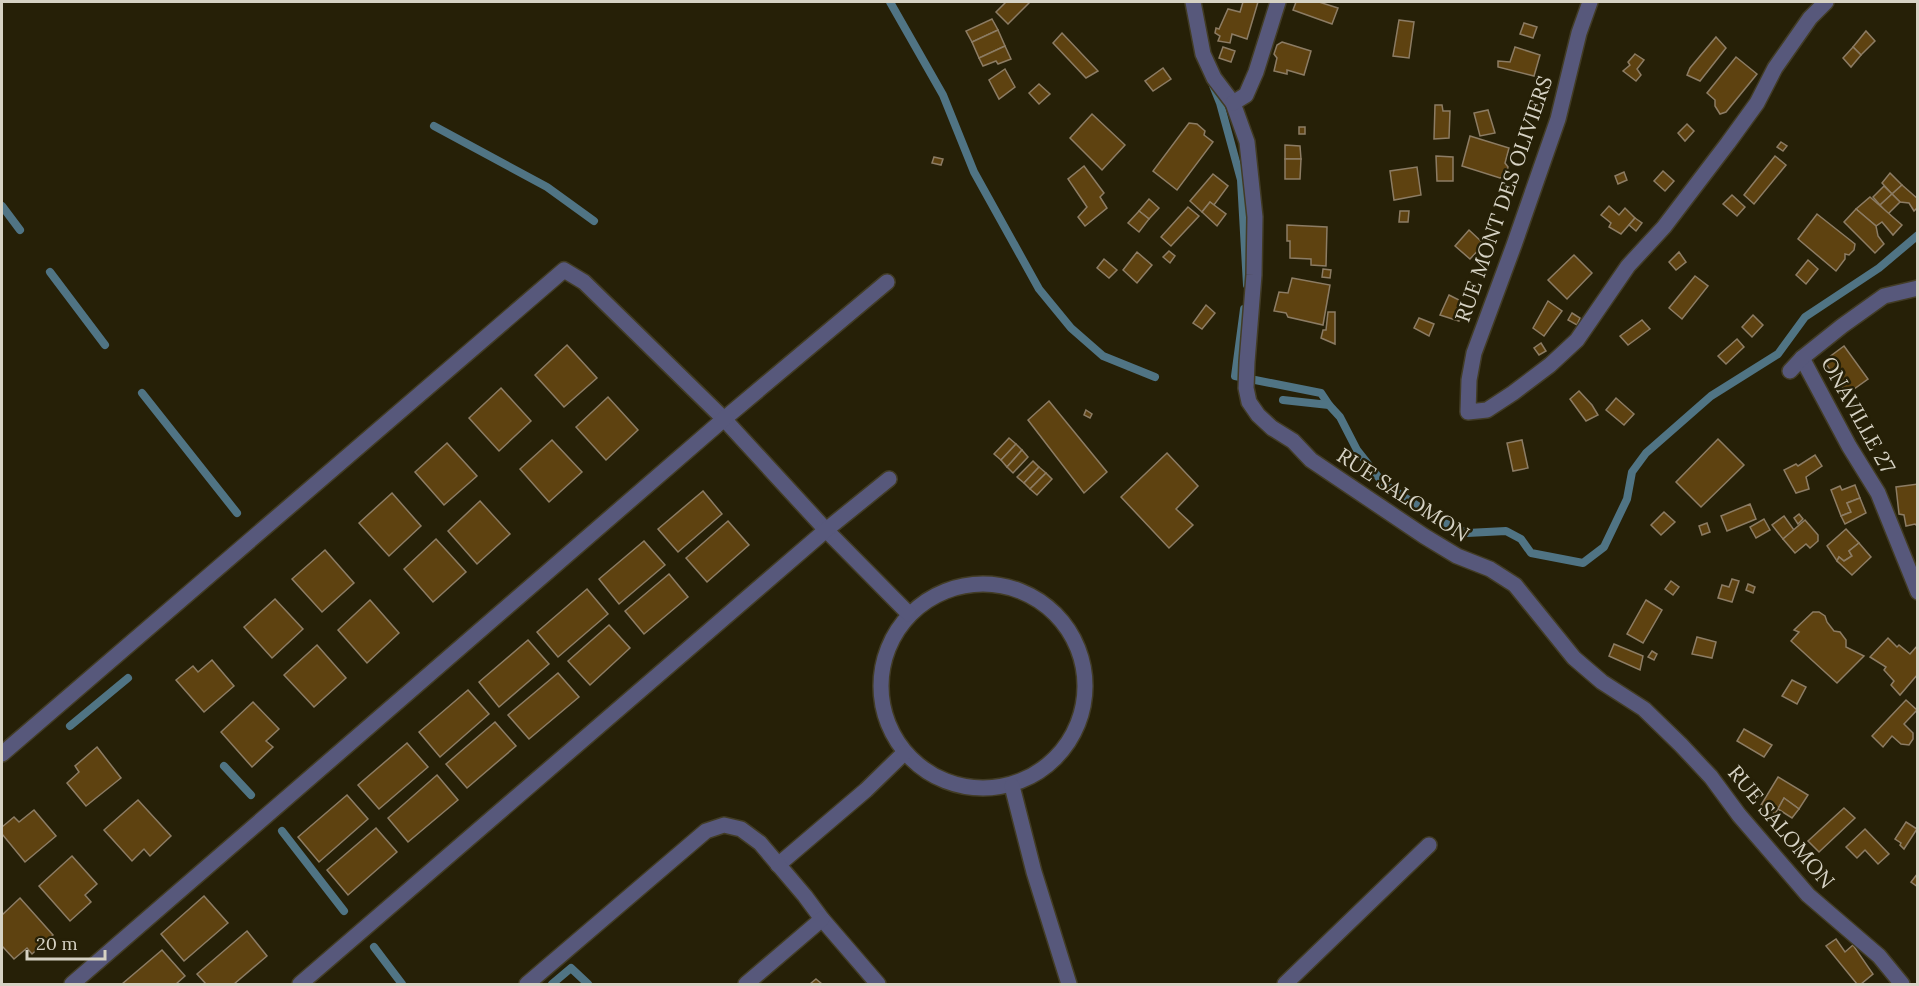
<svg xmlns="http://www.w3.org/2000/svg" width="1919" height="986" viewBox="0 0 1919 986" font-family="Lora,serif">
<rect width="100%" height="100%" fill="#262007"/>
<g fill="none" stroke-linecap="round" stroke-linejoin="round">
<!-- stream -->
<g stroke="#507484" stroke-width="8">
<path d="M890 2 943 95 974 172 1039 289 1071 328 1103 356 1155 377"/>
<path d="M1212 83 1220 103 1241 180 1247 285"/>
<path d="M434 126 547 187 594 221"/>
<path d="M2 206 20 230"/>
<path d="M50 272 105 345"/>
<path d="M1244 309 1235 376 1321 393 1329 405"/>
<path d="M142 393 237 513"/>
<path d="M1283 400 1329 405 1340 417 1357 450 1383 483 1442 522 1467 533 1506 531 1521 539 1531 553 1583 563 1604 547 1627 499 1632 472 1646 453 1711 396 1778 354 1805 317 1879 268 1918 235"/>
<path d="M70 726 128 678"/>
<path d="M224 766 251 795"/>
<path d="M282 831 344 911"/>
<path d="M374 947 402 984"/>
<path d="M552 984 571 968 588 984"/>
</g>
</g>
<!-- building -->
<g fill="#5e4210" stroke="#8c7c64" stroke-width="1.5">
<path d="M1006 2H1030L1008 24 996 12Z"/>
<path d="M1243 2H1258L1247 39 1232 34 1230 43 1218 41 1220 36 1215 33 1216 28 1219 29 1228 9 1240 12Z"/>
<path d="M1296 2H1319L1338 8 1332 24 1293 10Z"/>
<path d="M992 19 998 30 972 42 966 31Z"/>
<path d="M1399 20 1414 22 1409 58 1393 56Z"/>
<path d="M1524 23 1537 27 1533 38 1520 34Z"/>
<path d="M998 30 1005 46 979 58 972 42Z"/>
<path d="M1866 31 1875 41 1861 55 1853 47Z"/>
<path d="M1062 33 1098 71 1086 78 1053 43Z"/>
<path d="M1716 37 1726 48 1700 81 1687 75 1690 68Z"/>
<path d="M1282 42 1311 51 1304 75 1287 70V74L1274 71 1277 58 1274 54 1277 45Z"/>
<path d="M1005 46 1011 59 998 64 996 61 983 66 979 58Z"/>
<path d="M1223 47 1235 51 1231 62 1219 58Z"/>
<path d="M1515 47 1540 55 1534 76 1498 67V61L1510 62Z"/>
<path d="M1853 47 1861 55 1851 67 1843 58Z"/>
<path d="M1635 54 1644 60 1637 69 1641 75 1636 81 1623 71 1630 65 1628 62Z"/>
<path d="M1736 57 1757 74 1726 112 1720 114 1715 106V100L1707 93Z"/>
<path d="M1163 68 1171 79 1153 91 1145 81Z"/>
<path d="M1005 69 1015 87 999 99 989 80Z"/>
<path d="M1039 84 1050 94 1039 104 1029 93Z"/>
<path d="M1435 105H1442L1443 111H1450L1449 138 1434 139Z"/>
<path d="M1488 110 1495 133 1480 136 1474 113Z"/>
<path d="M1092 114 1125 145 1102 170 1070 138Z"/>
<path d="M1189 123 1197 124 1205 131 1204 135 1213 142 1177 190 1153 171Z"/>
<path d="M1687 124 1694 131 1685 141 1678 133Z"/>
<rect x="1299" y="127" width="6" height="7"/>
<path d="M1470 136 1509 148 1505 163 1508 167 1506 176 1500 178 1462 166Z"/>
<path d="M1781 142 1787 146 1783 151 1777 147Z"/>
<path d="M1285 145 1300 146 1301 159H1285Z"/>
<path d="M1436 156 1453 157V181H1437Z"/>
<path d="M1775 156 1786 165 1754 204 1744 195Z"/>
<path d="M934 157 943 159 941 165 932 163Z"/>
<path d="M1285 159H1301L1300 179H1285Z"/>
<path d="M1084 166 1104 193 1100 197 1107 208 1085 226 1078 217 1087 207 1068 179Z"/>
<path d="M1417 167 1421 195 1394 200 1390 171Z"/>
<path d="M1663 171 1674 181 1665 191 1654 181Z"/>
<path d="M1624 172 1627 180 1618 184 1615 176Z"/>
<path d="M1890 173 1902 185 1892 194 1882 183Z"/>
<path d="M1213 174 1228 186 1214 205 1210 202 1202 212 1190 201Z"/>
<path d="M1902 185 1918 199V207L1914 211 1909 203 1900 202 1892 194Z"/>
<path d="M1884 186 1892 194 1880 205 1873 197Z"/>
<path d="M1892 194 1900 202 1888 214 1880 205Z"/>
<path d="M1732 195 1745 207 1737 216 1723 204Z"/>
<path d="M1870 197 1902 225 1893 235 1882 222 1876 226 1856 209Z"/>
<path d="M1149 199 1159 208 1149 219 1139 211Z"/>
<path d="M1210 202 1226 214 1217 226 1202 212Z"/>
<path d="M1609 206 1619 215 1625 208 1635 218 1621 234 1609 227 1611 223 1601 215Z"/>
<path d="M1188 207 1199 216 1171 246 1161 237Z"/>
<path d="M1856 209 1876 226 1878 236 1884 244 1875 253 1844 222Z"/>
<path d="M1139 211 1149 219 1139 232 1128 223Z"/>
<path d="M1400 211H1409L1408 222H1399Z"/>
<path d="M1817 214 1855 244 1854 250 1849 255 1845 254V259L1836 271 1798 239Z"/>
<path d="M1635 218 1642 223 1636 231 1629 225Z"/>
<path d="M1287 225 1327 227 1326 266 1311 265V259L1290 258V241H1287Z"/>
<path d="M1469 230 1484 244 1470 259 1455 246Z"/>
<path d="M1169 251 1175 256 1170 263 1163 257Z"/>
<path d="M1137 252 1152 265 1137 283 1123 270Z"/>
<path d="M1679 252 1686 262 1676 270 1669 262Z"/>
<path d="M1574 255 1592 273 1567 299 1548 280Z"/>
<path d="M1104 259 1117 270 1109 278 1097 268Z"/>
<path d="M1808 260 1818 269 1806 284 1796 275Z"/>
<path d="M1323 269 1331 270 1330 278 1322 277Z"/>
<path d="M1695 276 1708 286 1682 319 1669 308Z"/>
<path d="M1292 278 1330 285 1323 325 1288 317 1286 313 1274 311 1279 292 1288 293Z"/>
<path d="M1449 295 1467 304 1459 321 1440 315Z"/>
<path d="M1548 301 1562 311 1544 336 1533 328Z"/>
<path d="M1206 305 1215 313 1202 329 1193 323Z"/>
<path d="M1328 312H1335V344L1321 338 1323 330H1326Z"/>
<path d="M1572 313 1580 318 1577 325 1568 320Z"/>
<path d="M1753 315 1763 325 1752 337 1742 327Z"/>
<path d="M1419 318 1434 324 1429 336 1414 328Z"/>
<path d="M1642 320 1650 329 1628 345 1620 336Z"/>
<path d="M1737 339 1744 347 1726 364 1718 356Z"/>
<path d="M1541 343 1546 351 1539 355 1534 348Z"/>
<path d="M567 345 597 378 564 407 535 375Z"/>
<path d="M1844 346 1868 379 1847 394 1824 361Z"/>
<path d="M501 388 531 421 499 451 469 418Z"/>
<path d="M1579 391 1592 405 1598 415 1586 421 1570 399Z"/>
<path d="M608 397 638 430 606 460 576 427Z"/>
<path d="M1616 398 1634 414 1624 425 1606 410Z"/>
<path d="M1049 401 1107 472 1084 493 1028 420Z"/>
<path d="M1086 410 1092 414 1090 418 1084 415Z"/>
<path d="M1009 438 1016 444 1001 460 994 454Z"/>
<path d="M1718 439 1744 465 1701 507 1676 482Z"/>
<path d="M552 440 582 472 549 502 520 469Z"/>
<path d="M1522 440 1528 468 1513 471 1507 443Z"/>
<path d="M447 443 477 476 444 505 415 472Z"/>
<path d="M1016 444 1022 450 1007 467 1001 460Z"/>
<path d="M1022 450 1028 457 1013 473 1007 467Z"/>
<path d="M1167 453 1198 486 1176 509 1193 525 1169 548 1121 497Z"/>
<path d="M1815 455 1822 466 1806 477 1809 489 1796 493 1784 470 1796 464 1798 466Z"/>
<path d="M1033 461 1039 467 1024 483 1017 477Z"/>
<path d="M1039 467 1046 473 1030 489 1024 483Z"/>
<path d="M1046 473 1052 479 1037 495 1030 489Z"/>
<path d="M1918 484V527L1915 524 1906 526 1904 515 1899 514 1896 487Z"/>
<path d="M1855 485 1860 498 1847 503 1851 512 1841 516 1831 490 1840 486 1842 490Z"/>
<path d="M703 491 722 514 678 552 658 529Z"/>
<path d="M392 493 421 526 389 556 359 523Z"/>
<path d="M1860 498 1866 513 1845 524 1841 516 1851 512 1847 503Z"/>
<path d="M480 501 510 534 477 564 448 531Z"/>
<path d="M1750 504 1756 519 1727 531 1721 516Z"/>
<path d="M1664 512 1675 522 1661 535 1651 525Z"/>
<path d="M1799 514 1803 519 1798 524 1794 518Z"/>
<path d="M1784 516 1794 530 1783 539 1772 525Z"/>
<path d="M1764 519 1770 530 1756 538 1750 527Z"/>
<path d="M1805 520 1818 535V541L1810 548 1806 544 1795 553 1783 539Z"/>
<path d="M728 521 749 545 707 582 686 558Z"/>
<path d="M1707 523 1710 532 1702 535 1699 526Z"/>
<path d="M1846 529 1859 543 1849 551 1852 556 1844 561 1839 557 1837 561 1827 546Z"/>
<path d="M436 539 466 572 433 602 404 569Z"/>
<path d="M644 541 665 565 619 604 599 579Z"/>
<path d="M1859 543 1871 557 1852 575 1837 561 1839 557 1844 561 1852 556 1849 551Z"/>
<path d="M325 550 354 583 322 612 292 579Z"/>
<path d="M669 574 688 597 644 634 625 611Z"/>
<path d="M1732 579 1739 581 1732 602 1718 598 1722 585 1729 587Z"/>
<path d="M1671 581 1679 587 1673 595 1665 589Z"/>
<path d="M1748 584 1755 587 1753 593 1746 590Z"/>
<path d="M587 589 608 614 558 657 537 632Z"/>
<path d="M275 599 303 629 272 658 244 627Z"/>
<path d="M370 600 399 633 367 663 338 630Z"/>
<path d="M1646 600 1662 610 1643 643 1627 634Z"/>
<path d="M1813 612H1819L1825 616 1827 622 1834 631 1840 632 1846 640V647L1864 656 1837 683 1791 641 1799 632 1794 630Z"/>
<path d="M609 625 630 648 590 685 568 661Z"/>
<path d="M1697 637 1716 642 1712 658 1692 654Z"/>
<path d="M1888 638 1897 647 1899 645 1910 654 1918 645V674L1900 695 1891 685 1894 681 1884 670 1886 667 1870 657Z"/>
<path d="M528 640 549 664 499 707 479 682Z"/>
<path d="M1614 644 1643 656 1640 670 1609 656Z"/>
<path d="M317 645 346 678 314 707 284 675Z"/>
<path d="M1652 651 1657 654 1654 660 1648 657Z"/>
<path d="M212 660 234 686 204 712 176 680 193 666 198 672Z"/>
<path d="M558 673 579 697 529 739 508 715Z"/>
<path d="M1792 680 1806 687 1797 704 1782 696Z"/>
<path d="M468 690 489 714 440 757 419 732Z"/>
<path d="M1906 700 1917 710 1904 724 1913 733V739L1909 745 1901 744 1892 736 1883 747 1872 736Z"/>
<path d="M253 702 279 729 266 741 273 747 252 767 221 732Z"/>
<path d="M495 722 516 746 467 788 446 764Z"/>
<path d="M1744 729 1772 745 1764 757 1737 741Z"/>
<path d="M407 743 428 767 379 809 358 785Z"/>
<path d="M97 747 121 778 86 806 67 783 79 772 75 766Z"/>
<path d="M437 775 458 800 408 842 388 818Z"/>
<path d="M1778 777 1808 795 1799 809 1784 798 1775 814 1761 805Z"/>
<path d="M347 795 368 819 319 862 298 837Z"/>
<path d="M1784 798 1799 809 1792 818 1778 809Z"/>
<path d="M138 800 171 836 150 856 144 849 132 861 104 830Z"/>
<path d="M1844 808 1855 818 1819 852 1808 841Z"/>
<path d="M34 810 56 836 25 862 2 834V827L14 817 19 822Z"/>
<path d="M1906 822 1917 829 1904 849 1900 845 1901 843 1895 839Z"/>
<path d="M376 828 397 852 348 895 327 870Z"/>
<path d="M1865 829 1889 854 1878 864 1865 850 1857 858 1846 847Z"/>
<path d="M72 856 97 884 85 895 91 902 70 921 39 886Z"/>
<path d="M1918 873V887L1911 882Z"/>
<path d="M204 896 228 923 184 961 161 934Z"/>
<path d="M20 898 53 935 32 954 27 948 14 959 2 946V915Z"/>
<path d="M247 931 267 956 234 984H206L197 974Z"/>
<path d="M1836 939 1845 952 1853 945 1873 974 1861 984H1857L1826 946Z"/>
<path d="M162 950 185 976 176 984H122Z"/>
<path d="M816 979 822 984H810Z"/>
</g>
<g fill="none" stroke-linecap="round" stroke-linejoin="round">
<defs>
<g id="street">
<path d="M1193 2 1203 54 1214 78 1233 103 1247 142 1255 217 1254 275 1247 362 1246 388 1249 402 1258 415 1272 428 1293 441 1311 460 1424 536 1457 556 1490 569 1515 585 1574 658 1602 682 1644 709 1681 745 1711 777 1739 815 1808 895 1879 956 1902 984"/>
<path d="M1590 2 1579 33 1558 119 1514 245 1474 353 1469 380 1468 412 1487 410 1513 393 1550 365 1577 340 1628 266 1664 227 1728 143 1757 103 1775 68 1810 18 1826 2"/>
<path d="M1233 103 1246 95 1256 72 1278 2"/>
<path d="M1802 358 1849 446 1878 493 1918 592"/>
<path d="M1790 371 1802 358 1842 326 1884 296 1918 288"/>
<circle cx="983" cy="686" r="102"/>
<path d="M2 754 564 270 584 282 724 419 826 530 909 614"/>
<path d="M1012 786 1034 872 1069 984"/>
<path d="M778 865 866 790 904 753"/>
<path d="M72 984 724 419 887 282"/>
<path d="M300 984 826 530 889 479"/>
<path d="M527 984 706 831 724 825 741 829 760 843 805 896 822 919 878 984"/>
<path d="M746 984 822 919"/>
<path d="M1285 984 1429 845"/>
</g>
</defs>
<!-- street casing -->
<use href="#street" stroke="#423c25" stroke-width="18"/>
<!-- street -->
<use href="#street" stroke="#57587b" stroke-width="15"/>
</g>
<g text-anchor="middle" stroke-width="5" stroke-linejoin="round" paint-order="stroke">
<!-- street labels -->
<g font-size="21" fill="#d6d2c4" stroke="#262007">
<text transform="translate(1504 199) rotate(-71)" y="7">RUE MONT DES OLIVIERS</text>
<text transform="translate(1858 415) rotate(61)" y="7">ONAVILLE 27</text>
<text transform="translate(1403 495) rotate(33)" y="7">RUE SALOMON</text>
<text transform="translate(1781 827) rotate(50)" y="7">RUE SALOMON</text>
</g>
</g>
<!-- border -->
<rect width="1919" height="986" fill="none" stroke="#d6d2c4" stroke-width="6"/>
<!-- scale -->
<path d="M27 950v9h78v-9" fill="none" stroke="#d6d2c4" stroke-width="3"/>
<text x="36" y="950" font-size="18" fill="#d6d2c4" stroke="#262007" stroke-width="4.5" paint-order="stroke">20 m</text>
</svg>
